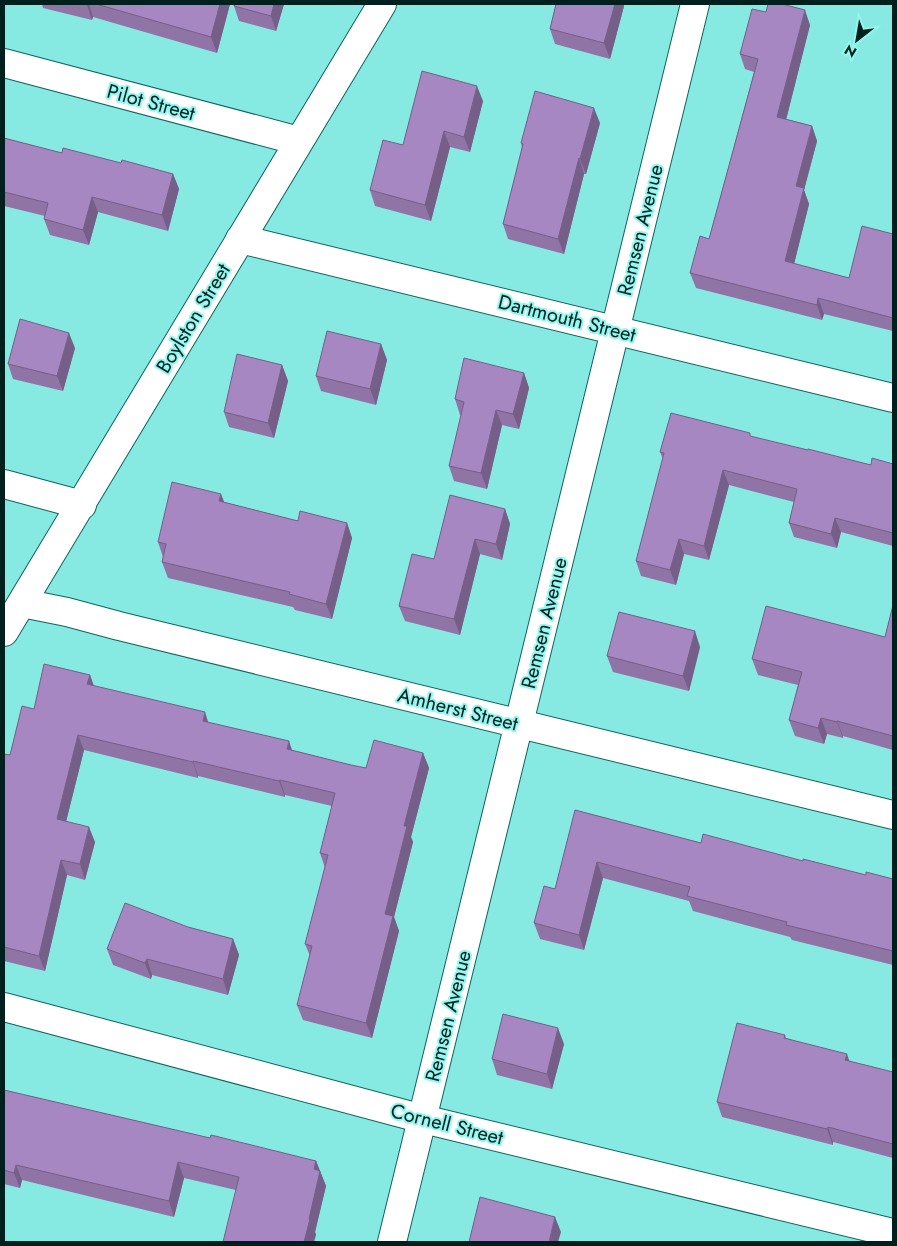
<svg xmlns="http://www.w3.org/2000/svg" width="897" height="1246" viewBox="0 0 897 1246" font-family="Jost,sans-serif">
<rect width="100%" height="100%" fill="#86eae2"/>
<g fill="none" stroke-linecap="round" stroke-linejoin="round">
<defs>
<g id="street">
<path d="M4 63 299 141"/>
<path d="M240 239 893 398"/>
<path d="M4 484 82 505"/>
<path d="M22 603 67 612 119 626 893 815"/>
<path d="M4 632 382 4"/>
<path d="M4 1007 423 1119 893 1233"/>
<path d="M392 1242 695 4"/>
</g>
</defs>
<!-- street casing -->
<use href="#street" stroke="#0d6561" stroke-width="30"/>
<!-- street -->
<use href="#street" stroke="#fff" stroke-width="28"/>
</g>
<!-- wall -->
<g fill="#9074a6">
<path d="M42 4H230L217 53 93 17 92 20 43 8Z"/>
<path d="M284 4 276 31 239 21 234 6Z"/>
<path d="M556 4H623L624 6 610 59 555 44 550 29Z"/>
<path d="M810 25 786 119 812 126 817 141 804 190 809 204 794 264 849 278 893 234V331L824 314 822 320 696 288 690 273 709 239 754 72 745 69 740 54Z"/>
<path d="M483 101 470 152 450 147 431 221 375 206 370 190 403 145Z"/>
<path d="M600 123 586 174H584L564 254 508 239 503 224 522 148 521 143Z"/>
<path d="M4 138 62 153 173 174 179 189 168 231 98 212 89 245 50 235 44 219 45 216 4 206Z"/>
<path d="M381 344 387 360 376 405 321 391 316 376Z"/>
<path d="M75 348 63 391 13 379 8 364Z"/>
<path d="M282 365 288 381 274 438 229 427 224 412Z"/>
<path d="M524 373 529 388 519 429 502 425 487 489 454 481 449 466 461 415H460L455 399Z"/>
<path d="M752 437 871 465 893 464V546L841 532 837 548 794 537 789 523 794 502 729 485 709 560 684 554 676 585 641 576 636 561 663 459 660 452Z"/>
<path d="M224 502 298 521 347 523 352 538 332 619 295 610 293 607 168 578 162 562 163 557 158 542Z"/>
<path d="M505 509 510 524 502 560 480 554 460 635 405 621 399 606 434 559Z"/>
<path d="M893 605V750L843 736V738L827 734 824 744 795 736 789 720 798 685 758 675 752 659 885 637Z"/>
<path d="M700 647 689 691 613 672 607 656Z"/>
<path d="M90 675 94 686 208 722 292 750 351 765 366 768 423 753 429 768 411 837 413 842 394 917 399 931 372 1038 303 1020 297 1005 310 956 305 944 325 868 320 853 332 806 285 795V797L198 776V778L84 750 66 821 95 842 85 880 67 875 45 971 4 961V754L10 755 34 709Z"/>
<path d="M575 810 701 843 803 861 866 875 893 879V965L792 940 790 937 693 911 689 901 603 878 584 950 540 939 534 923 555 889Z"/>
<path d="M188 927 233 939 239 955 228 995 152 975 151 979 113 965 107 949Z"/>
<path d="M785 1035 786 1038 849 1061 893 1072V1158L833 1142V1145L722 1117 717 1102Z"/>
<path d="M564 1044 552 1089 497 1075 492 1059Z"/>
<path d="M4 1090 210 1138 316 1161 326 1186 315 1232 316 1235 236 1190 184 1178 174 1217 22 1180 20 1188 4 1184Z"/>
</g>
<!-- shaded-wall -->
<g fill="#755e87">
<path d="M87 4H89L93 17 92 20 87 5Z"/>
<path d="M220 4H230L217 53 211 37Z"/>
<path d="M274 4H284L276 31 271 16Z"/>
<path d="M615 4H623L624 6 610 59 604 43Z"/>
<path d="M805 10 810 25 783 132 777 117Z"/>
<path d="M477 86 483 101 470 152 464 137Z"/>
<path d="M594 108 600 123 586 174 580 159Z"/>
<path d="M812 126 817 141 804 190 809 204 791 276 785 261 796 186Z"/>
<path d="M444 131 450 147 431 221 425 205Z"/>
<path d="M579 158 584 174 564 254 558 239Z"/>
<path d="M173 174 179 189 168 231 162 215Z"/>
<path d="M92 197 98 212 89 245 83 230Z"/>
<path d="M818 298 824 314 822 320 817 305Z"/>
<path d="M69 333 75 348 63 391 57 376Z"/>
<path d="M381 344 387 360 376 405 370 389Z"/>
<path d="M282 365 288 381 274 438 268 423Z"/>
<path d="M524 373 529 388 519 429 513 414Z"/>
<path d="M496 410 502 425 487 489 481 473Z"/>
<path d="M723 470 729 485 709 560 704 546Z"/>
<path d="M221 494 227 509 219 501Z"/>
<path d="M505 509 510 524 502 560 496 544Z"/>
<path d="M835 518 841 532 837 548 831 534Z"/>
<path d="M347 523 352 538 332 619 326 604Z"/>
<path d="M475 539 480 554 460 635 454 619Z"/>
<path d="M679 539 684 554 676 585 670 570Z"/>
<path d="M695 631 700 647 689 691 683 676Z"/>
<path d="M90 675 95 690 87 684Z"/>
<path d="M205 712 210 728 203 721Z"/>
<path d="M821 718 827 734 824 744 818 728Z"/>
<path d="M837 721 843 736V738L837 722Z"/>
<path d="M78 735 84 750 63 834 57 819Z"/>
<path d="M289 741 294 756 287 749Z"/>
<path d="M423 753 429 768 411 837 413 842 394 917 399 931 372 1038 366 1023 385 914 404 826Z"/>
<path d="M193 761 198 776V778L193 762Z"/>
<path d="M280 780 285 795V797L279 781Z"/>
<path d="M89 827 95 842 85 880 80 864Z"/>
<path d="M61 860 67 875 45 971 39 956Z"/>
<path d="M597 862 603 878 584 950 579 935Z"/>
<path d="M233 939 239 955 228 995 223 979Z"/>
<path d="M147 959 152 975 151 979 145 963Z"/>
<path d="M558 1028 564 1044 552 1089 547 1074Z"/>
<path d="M847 1054 852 1069 845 1060Z"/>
<path d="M828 1127 833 1142V1145L827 1129Z"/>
<path d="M316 1161 326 1186 315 1232 316 1235 314 1242H304L309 1219 314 1169Z"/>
<path d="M178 1162 184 1178 174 1217 169 1201Z"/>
<path d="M16 1165 22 1180 20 1188 14 1173Z"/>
<path d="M555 1217 561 1232 558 1242H549Z"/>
</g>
<!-- building -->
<g fill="#a787c1" stroke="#755e87">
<path d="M96 4H220L211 37Z"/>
<path d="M234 4H274L271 16 234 6Z"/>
<path d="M556 4H615L604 43 550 29Z"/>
<path d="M768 4H782L805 10 777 117 812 126 796 186 804 188 785 261 849 278 862 226 893 234V318L818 298 817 305 690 273 700 236 709 239 758 59 740 54 752 9 766 12Z"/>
<path d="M422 71 477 86 464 137 444 131 425 205 370 190 383 140 403 145Z"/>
<path d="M535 91 594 108 580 159 579 158 558 239 503 224 523 144 521 143Z"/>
<path d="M4 138 62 153 63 148 121 163 122 160 173 174 162 215 92 197 83 230 44 219 48 203 4 192Z"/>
<path d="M20 319 69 333 57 376 8 364Z"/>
<path d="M327 331 381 344 370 389 316 376Z"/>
<path d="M237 354 282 365 268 423 224 412Z"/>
<path d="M464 358 524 373 513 414 496 410 481 473 449 466 464 402 455 399Z"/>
<path d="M671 413 750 433V436L808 450V449L871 465 872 458 893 464V533L835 518 831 534 789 523 797 489 723 470 704 546 679 539 670 570 636 561 664 453 660 452Z"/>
<path d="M172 482 221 494 219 501 298 521 300 511 347 523 326 604 289 594 290 592 162 562 166 544 158 542Z"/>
<path d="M450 495 505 509 496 544 475 539 454 619 399 606 412 554 434 559Z"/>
<path d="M893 605V736L837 721V722L821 718 818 728 789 720 802 672 752 659 766 606 885 637Z"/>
<path d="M619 612 695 631 683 676 607 656Z"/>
<path d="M44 664 90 675 87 684 205 712 203 721 289 741 287 749 351 765 366 768 374 740 423 753 404 826H407L385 914 393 916 366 1023 297 1005 312 946 305 944 328 855 320 853 335 793 280 780 279 781 193 761V762L78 735 57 819 89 827 80 864 61 860 39 956 4 947V754L10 755 22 706 34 709Z"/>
<path d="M575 810 701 843 703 834 803 861V859L866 875V872L893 879V951L786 925 787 922 687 896 690 887 597 862 579 935 534 923 544 886 555 889Z"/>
<path d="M125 903 188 927 233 939 223 979 147 959 145 963 107 949Z"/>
<path d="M503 1014 558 1028 547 1074 492 1059Z"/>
<path d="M737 1023 785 1035 784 1038 847 1054 845 1060 893 1072V1144L828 1127 827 1129 717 1102Z"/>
<path d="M4 1090 210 1138 211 1135 316 1161 314 1169 320 1171 309 1219H310L304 1242H223L239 1177 178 1162 169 1201 16 1165 14 1173 4 1170Z"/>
<path d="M480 1197 555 1217 549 1242H469Z"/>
</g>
<g text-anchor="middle" stroke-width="4" stroke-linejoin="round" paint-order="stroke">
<!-- street labels -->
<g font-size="20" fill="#00201e" stroke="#93f7ef">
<text transform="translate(151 102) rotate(15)" y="7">Pilot Street</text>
<text transform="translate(640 230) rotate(-76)" y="7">Remsen Avenue</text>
<text transform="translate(193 318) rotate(-59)" y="7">Boylston Street</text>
<text transform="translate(567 318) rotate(14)" y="7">Dartmouth Street</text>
<text transform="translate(544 623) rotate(-76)" y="7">Remsen Avenue</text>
<text transform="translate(458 709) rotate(14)" y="7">Amherst Street</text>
<text transform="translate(448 1016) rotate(-76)" y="7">Remsen Avenue</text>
<text transform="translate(447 1124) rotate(14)" y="7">Cornell Street</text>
</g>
</g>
<!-- border -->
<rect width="897" height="1246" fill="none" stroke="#00201e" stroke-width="10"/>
<!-- north arrow -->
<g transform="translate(857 40) rotate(211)" stroke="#93f7ef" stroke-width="4" paint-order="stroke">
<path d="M0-4L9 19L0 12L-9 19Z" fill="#00201e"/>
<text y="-8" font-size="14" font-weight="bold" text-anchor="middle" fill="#00201e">N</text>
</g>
</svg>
